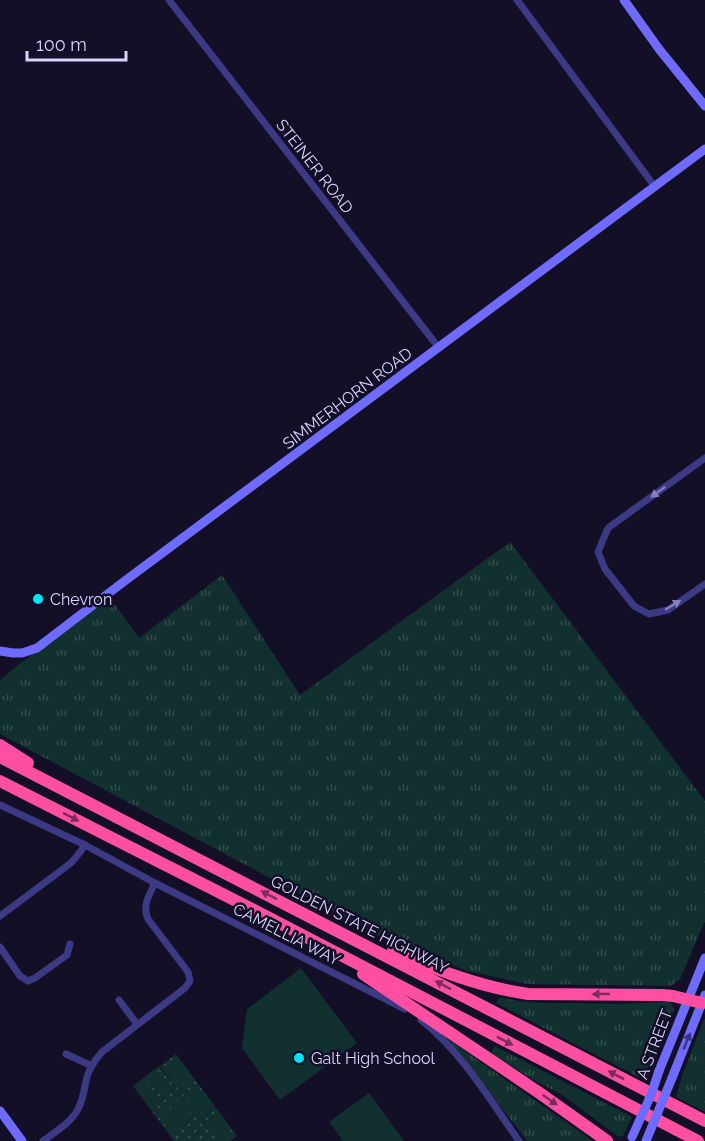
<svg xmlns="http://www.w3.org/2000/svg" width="705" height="1141" viewBox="0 0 705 1141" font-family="Raleway,sans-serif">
<defs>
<pattern id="grass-tufts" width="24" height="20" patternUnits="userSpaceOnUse" patternTransform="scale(1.5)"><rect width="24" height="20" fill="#12302f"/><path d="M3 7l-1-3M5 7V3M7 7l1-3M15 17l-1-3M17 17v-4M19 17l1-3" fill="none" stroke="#344d4e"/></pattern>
<pattern id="park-dots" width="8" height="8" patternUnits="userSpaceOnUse" patternTransform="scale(1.5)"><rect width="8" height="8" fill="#12302f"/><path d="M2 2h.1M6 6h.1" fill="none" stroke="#344d4e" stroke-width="1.8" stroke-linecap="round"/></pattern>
</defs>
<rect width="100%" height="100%" fill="#130f26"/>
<!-- grass -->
<g fill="url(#grass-tufts)">
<path d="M510 542 705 801V921L680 979 671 986 527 984 467 971 379 936 0 734V680L19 664 110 598 139 638 222 575 300 695Z"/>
<path d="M500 997C525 1004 551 1003 578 1003 607 1004 636 1004 666 1002L671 1003 674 1009 646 1081 496 1003Z"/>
<path d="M704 1019H705V1112L676 1097 682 1076Z"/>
<path d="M438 1032 593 1141H527L470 1066Z"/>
<path d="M495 1046 632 1117 623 1136 619 1137 562 1095 530 1078 491 1053Z"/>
</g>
<!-- park -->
<path fill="url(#park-dots)" d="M176 1054 237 1136 230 1141H174L133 1086 159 1066 195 1114 160 1066Z"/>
<!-- pitch -->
<g fill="#12302f">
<path d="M301 968 357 1043 280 1100 242 1048 247 1009Z"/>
<path d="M175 1058 191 1078 178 1087 163 1067Z"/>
<path d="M159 1071 173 1090 164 1097 150 1078Z"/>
<path d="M146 1081 160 1100 151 1106 137 1087Z"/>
<path d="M196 1085 211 1105 199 1115 183 1094Z"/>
<path d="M369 1093 404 1141H343L329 1122Z"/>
<path d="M179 1099 193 1118 184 1125 170 1106Z"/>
<path d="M167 1108 181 1127 172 1134 158 1115Z"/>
<path d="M217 1113 232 1133 222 1141H219L204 1122Z"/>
</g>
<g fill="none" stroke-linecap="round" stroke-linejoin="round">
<!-- street -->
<g stroke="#3d3a85" stroke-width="7">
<path d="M169 0 439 348"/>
<path d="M517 0 655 187"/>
<path d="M705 458 608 528 598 552 605 569 634 606 649 614 668 610 705 584"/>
<path d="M0 805 85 845 155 883 405 1009"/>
<path d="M0 916 71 863 77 856 85 845"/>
<path d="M0 947 20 976 28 981 35 978 67 955 70 944"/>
<path d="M119 1000 137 1024"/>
<path d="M421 1020C461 1051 490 1100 519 1141"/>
<path d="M66 1054 92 1066"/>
<path d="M43 1141C55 1132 71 1123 78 1109 83 1100 84 1091 86 1081 88 1070 94 1061 102 1052L185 988 190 981 188 972 148 919C142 906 149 895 155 883"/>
</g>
<!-- secondary -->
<g stroke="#6f6bff" stroke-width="9">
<path d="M624 0 659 49 705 106"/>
<path d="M0 651 13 653H22L37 648 122 583 705 149"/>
<path d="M659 1071 705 958"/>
<path d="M672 1078 705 995"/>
<path d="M0 1111 22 1141"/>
</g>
<!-- highway -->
<g stroke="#ff4fa3" stroke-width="12">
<path d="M0 745 28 763"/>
<path d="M0 757 705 1121"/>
<path d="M0 781 260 913 698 1141"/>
<path d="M393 951C437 970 480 987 528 994L662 995 673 996 702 1003"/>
<path d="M363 974 541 1094 607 1141"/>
</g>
<!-- secondary-bridge -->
<g stroke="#6f6bff" stroke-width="9">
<path d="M632 1137 651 1095 659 1071"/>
<path d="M646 1141 672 1078"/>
</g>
</g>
<!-- one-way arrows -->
<defs><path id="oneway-solid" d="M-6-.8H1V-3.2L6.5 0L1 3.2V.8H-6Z" transform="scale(1.5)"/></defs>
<g fill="#837fbc">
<use href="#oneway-solid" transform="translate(658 492) rotate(144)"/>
<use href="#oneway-solid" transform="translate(673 605) rotate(-31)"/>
</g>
<g fill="#7d2c5e">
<use href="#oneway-solid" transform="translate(71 817) rotate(27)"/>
<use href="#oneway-solid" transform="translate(269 895) rotate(-153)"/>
<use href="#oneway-solid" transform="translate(443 985) rotate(-153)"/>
<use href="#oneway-solid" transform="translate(601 994) rotate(179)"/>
<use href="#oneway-solid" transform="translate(505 1041) rotate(27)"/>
<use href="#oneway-solid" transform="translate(616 1075) rotate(-153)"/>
<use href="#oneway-solid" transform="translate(550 1100) rotate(35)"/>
</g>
<use fill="#38347d" href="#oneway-solid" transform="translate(687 1041) rotate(-68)"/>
<!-- markers -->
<g fill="#00e5ff" stroke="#130f26" stroke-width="2">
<circle cx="38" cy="599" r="6"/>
<circle cx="299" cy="1058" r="6"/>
</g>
<g text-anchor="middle" stroke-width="5" stroke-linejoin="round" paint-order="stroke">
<!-- street labels -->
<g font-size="16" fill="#d9d4ff" stroke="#130f26">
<text transform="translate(315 166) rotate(52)" y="6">STEINER ROAD</text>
<text transform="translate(347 398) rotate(-37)" y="6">SIMMERHORN ROAD</text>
<text transform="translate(360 924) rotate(27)" y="6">GOLDEN STATE HIGHWAY</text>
<text transform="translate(287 934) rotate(27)" y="6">CAMELLIA WAY</text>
<text transform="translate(654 1044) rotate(-69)" y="6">A STREET</text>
</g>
<!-- poi labels -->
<g font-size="16" fill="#d9d4ff" stroke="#130f26" text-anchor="start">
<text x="50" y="605">Chevron</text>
<text x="311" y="1064">Galt High School</text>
</g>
</g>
<!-- scale -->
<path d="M27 51v9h99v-9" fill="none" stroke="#d9d4ff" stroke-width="3"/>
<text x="36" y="51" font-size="18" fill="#d9d4ff" stroke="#130f26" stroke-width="4.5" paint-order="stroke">100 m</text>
</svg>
